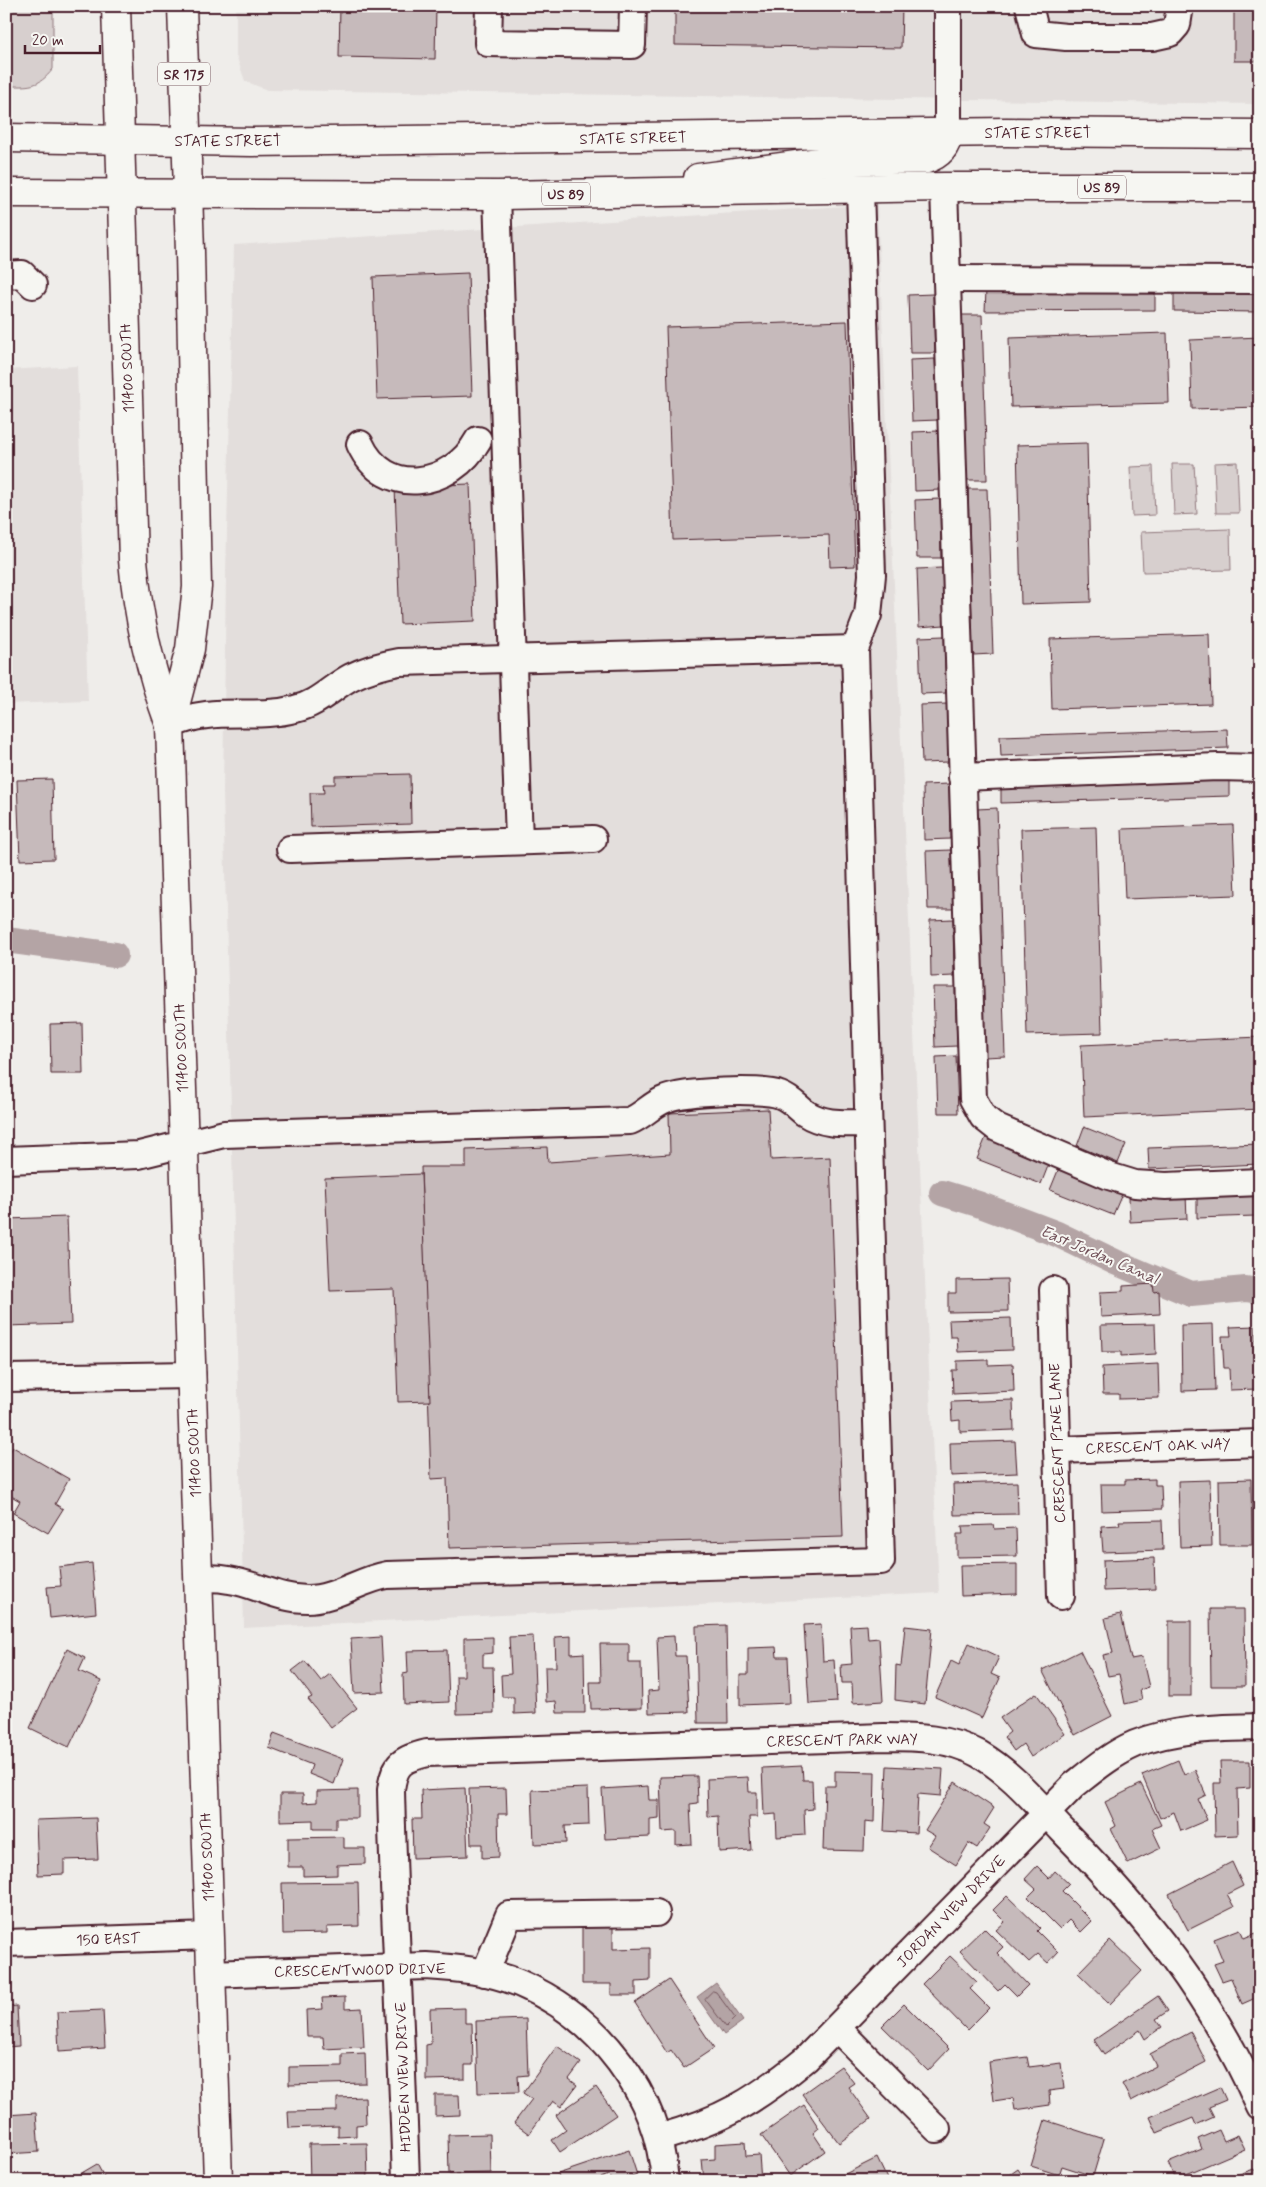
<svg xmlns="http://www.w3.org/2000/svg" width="1266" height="2187" viewBox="0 0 1266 2187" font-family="Mynerve,sans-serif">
<rect width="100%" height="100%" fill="#efedea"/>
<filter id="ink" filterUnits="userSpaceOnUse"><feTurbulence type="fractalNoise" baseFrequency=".02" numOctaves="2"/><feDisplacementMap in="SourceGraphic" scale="10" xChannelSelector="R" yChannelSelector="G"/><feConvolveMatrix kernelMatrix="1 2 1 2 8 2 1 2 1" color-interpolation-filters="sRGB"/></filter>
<g filter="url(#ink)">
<!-- built -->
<g fill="#e3dedc">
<path d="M236 6H1260V104L267 90 245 81 236 55Z"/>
<path d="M877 204 939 1593 244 1628 223 792 226 573 234 245Z"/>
<path d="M77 366 88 701 6 704V370Z"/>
</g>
<!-- green -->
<g fill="#d7cfce" stroke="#90777c">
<path d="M6 6H53V69C38 88 29 86 6 86Z"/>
<path d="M1237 462 1239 513H1216L1214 463Z"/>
<path d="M1172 464H1194L1197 514 1174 515Z"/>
<path d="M1153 466 1155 515 1132 516 1130 467Z"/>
<path d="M1230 529 1231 570 1143 572 1141 532Z"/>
</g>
<!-- water -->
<path fill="#b4a4a5" stroke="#8a6f74" d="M716 1983 743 2021 724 2035 697 1997Z"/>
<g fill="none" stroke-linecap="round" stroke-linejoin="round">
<!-- shore -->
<path stroke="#74545c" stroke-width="1" d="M713 1991 716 1992 735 2018 726 2027 705 1999Z"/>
<!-- canal -->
<g stroke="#b4a4a5" stroke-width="26">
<path d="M6 940 115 955"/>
<path d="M942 1193 978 1204 1057 1234 1115 1262 1191 1294 1246 1289 1260 1291"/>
</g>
</g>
<!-- building -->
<g fill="#c6babb" stroke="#4a1f2b">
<path d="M340 6H436L435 59 339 57Z"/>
<path d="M675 6H902L901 48 675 45Z"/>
<rect x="1234" y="6" width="26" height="55"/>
<path d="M468 273 472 396 377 399 373 277Z"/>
<path d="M986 290H1155V310L985 311Z"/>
<path d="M1174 291 1260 292V312L1174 311Z"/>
<path d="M933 294 935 353H910L908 295Z"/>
<path d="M962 315H982L987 480H967Z"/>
<path d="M847 321 855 566 830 567 829 535 673 540 666 327Z"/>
<path d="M1167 333 1169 403 1011 407 1009 338Z"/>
<path d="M1260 337V407L1192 409 1190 340Z"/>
<path d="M935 359 938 420 912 421 910 360Z"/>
<path d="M938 431 940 490 915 491 913 432Z"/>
<path d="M1087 443 1091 602 1021 604 1017 445Z"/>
<path d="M470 484 475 621 400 624 395 487Z"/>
<path d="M968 489H987L993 654 973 655Z"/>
<path d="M940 499 941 558H917L915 500Z"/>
<path d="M942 568 944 625 919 627 917 569Z"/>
<path d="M1209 634 1211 704 1052 709 1050 639Z"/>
<path d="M944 636 946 693 921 694 919 637Z"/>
<path d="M947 704 948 762 922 763 920 705Z"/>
<path d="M1227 729 1228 748 1001 756 1000 736Z"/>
<path d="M410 774 411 824 311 827 310 793H324L323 784H335V776Z"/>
<path d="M1229 777V796L1001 803V783Z"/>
<path d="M52 779 54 859 20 860 17 780Z"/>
<path d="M949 784 950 839 924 840 923 785Z"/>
<path d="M997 808 1005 1056 985 1057 977 809Z"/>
<path d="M1233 825 1236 895 1125 899 1122 829Z"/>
<path d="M1096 827 1102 1033 1027 1035 1021 829Z"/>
<path d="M951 850 953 909H928L926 851Z"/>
<path d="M953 919 954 976 931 977 930 920Z"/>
<path d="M933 987H955L957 1046 935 1047Z"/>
<path d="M82 1023 83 1074H51L50 1024Z"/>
<path d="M1260 1037V1109L1084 1117 1081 1045Z"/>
<path d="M956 1056 958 1113H938L936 1057Z"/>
<path d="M768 1109 771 1160 830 1157 843 1537 449 1548 447 1478 431 1479 421 1167H466V1150L547 1147 548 1162 670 1154 669 1113Z"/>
<path d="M1084 1127 1126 1144 1118 1163 1077 1146Z"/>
<path d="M986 1137 1050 1161 1041 1184 977 1159Z"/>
<path d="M1260 1144V1164L1149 1169 1148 1148Z"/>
<path d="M1059 1168 1122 1194 1113 1215 1050 1190Z"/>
<path d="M421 1174 430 1401 398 1402 394 1289 330 1291 325 1178Z"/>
<path d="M1254 1192 1255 1216 1197 1218V1194Z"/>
<path d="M1186 1195 1187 1219 1130 1222 1129 1197Z"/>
<path d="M67 1217 71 1324 6 1326V1219Z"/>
<path d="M1007 1279 1008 1311 948 1312V1293H956V1280Z"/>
<path d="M1153 1284 1154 1292 1159 1291 1160 1314 1101 1317 1100 1292 1123 1291V1286Z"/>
<path d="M1011 1318 1012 1350 958 1352 957 1337H950L949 1320Z"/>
<path d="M1155 1324 1156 1354 1121 1356V1352H1102L1101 1325Z"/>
<path d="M1213 1324 1215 1390 1182 1391 1181 1325Z"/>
<path d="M1255 1326 1257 1389 1230 1390 1229 1368H1224L1222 1336H1231L1230 1327Z"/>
<path d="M988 1360V1365L1013 1364 1014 1391 953 1394 952 1370H957V1361Z"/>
<path d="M1158 1364 1159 1398 1119 1399V1394H1103L1102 1367Z"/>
<path d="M1013 1400 1014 1430 960 1432V1420L952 1421 951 1402Z"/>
<path d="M1015 1441 1017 1473 951 1476 950 1443Z"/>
<path d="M13 1447 69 1479 55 1504 63 1509 48 1533 13 1513 20 1501 6 1493V1459Z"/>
<path d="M1155 1479V1485H1161L1162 1509 1102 1511 1101 1484H1125V1480Z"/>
<path d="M1251 1479 1252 1545H1220L1219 1480Z"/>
<path d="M1210 1480 1212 1546 1180 1547 1178 1481Z"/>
<path d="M1017 1482 1018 1514 954 1515 953 1484Z"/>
<path d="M1162 1520 1163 1550 1103 1552 1101 1526 1120 1525 1119 1521Z"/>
<path d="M993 1525 994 1529 1016 1528 1017 1556 957 1557V1534H963L962 1526Z"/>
<path d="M1154 1558 1155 1589 1104 1591 1103 1560Z"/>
<path d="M92 1563 96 1613 50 1618 47 1587 61 1586 59 1567Z"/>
<path d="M1017 1564V1594L961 1596 960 1565Z"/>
<path d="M1210 1609H1244L1245 1686H1211Z"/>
<path d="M1121 1614 1131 1659 1142 1657 1149 1687 1140 1690 1142 1700 1125 1704 1119 1674 1108 1676 1103 1655 1113 1653 1105 1618Z"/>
<rect x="1169" y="1621" width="22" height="75"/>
<path d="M821 1624 823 1661 834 1660 837 1702 809 1704 804 1625Z"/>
<path d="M726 1625 728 1723H698L696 1626Z"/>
<path d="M867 1625 868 1639 879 1638 883 1701 853 1703 852 1683H842L841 1665 852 1664 850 1626Z"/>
<path d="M905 1626 932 1629 925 1704 895 1700 896 1665 901 1666Z"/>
<path d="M533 1636 536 1713 514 1714V1697H502L501 1675 511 1674 509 1637Z"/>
<path d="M571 1636V1654L584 1653 585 1713H557L556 1701 546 1702 545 1667H556L555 1637Z"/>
<path d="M674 1636 675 1656H686L689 1712 649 1713 648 1691 659 1690 657 1637Z"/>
<path d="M381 1637 384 1692 354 1693 351 1639Z"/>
<path d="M493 1637V1653L483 1654V1667H493L494 1713 457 1714 456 1676H464V1638Z"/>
<path d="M969 1643 999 1657 991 1674 1000 1678 982 1718 935 1697 951 1661 959 1665Z"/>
<path d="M600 1644H629V1663H641L642 1708 591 1709 590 1682H601Z"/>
<path d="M776 1647 777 1657H788L790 1703 740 1705V1675H748V1648Z"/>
<path d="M67 1649 85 1658 79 1671 101 1681 69 1747 30 1728Z"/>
<path d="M447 1650 449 1702 404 1704 403 1674 408 1673 407 1651Z"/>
<path d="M1080 1651 1112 1716 1075 1735 1042 1670Z"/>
<path d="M305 1661 321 1681 330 1674 357 1708 331 1728 308 1699 312 1697 292 1671Z"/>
<path d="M1036 1693 1065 1734 1031 1757 1023 1744 1014 1751 1004 1737 1010 1732 1000 1718Z"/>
<path d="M274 1733 343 1759 334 1784 309 1774 312 1765 269 1748Z"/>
<path d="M1178 1760 1184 1775 1195 1770 1206 1795 1198 1799 1207 1820 1181 1831 1174 1812 1160 1818 1142 1775Z"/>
<path d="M1220 1761H1250V1788L1237 1789 1238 1835 1215 1836 1214 1783H1221Z"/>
<path d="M802 1766 803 1780H812L813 1809 804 1810 805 1835 777 1837 776 1814 764 1815 762 1768Z"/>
<path d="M887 1766 943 1769 941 1796 918 1794 916 1833 884 1831Z"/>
<path d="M835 1771 875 1772 874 1822 865 1821 864 1851 823 1850 825 1786H835Z"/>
<path d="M697 1776 698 1803 690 1804 692 1844 676 1845V1831L662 1832 660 1777Z"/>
<path d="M748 1777 749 1792H757V1817H749L751 1850 719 1852 718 1816 708 1817 707 1779Z"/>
<path d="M955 1782 994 1808 984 1824 990 1828 977 1848 969 1843 956 1865 928 1847 935 1836 925 1830Z"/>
<path d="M1141 1784 1161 1825 1152 1829 1161 1848 1128 1864 1111 1829 1116 1826 1105 1802Z"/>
<path d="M648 1786 649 1800H659V1818L650 1819V1837L605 1839 602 1789Z"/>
<path d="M465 1788 468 1856 413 1858 412 1819H422L421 1790Z"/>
<path d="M506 1788 507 1814H498L499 1857 482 1858V1844H471L469 1789Z"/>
<path d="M588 1788 589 1825 565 1826 566 1843 534 1844 532 1790Z"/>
<path d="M358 1790V1818H336V1829H313V1820L280 1821V1794H303V1803L317 1802V1791Z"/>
<path d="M96 1818 98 1859 64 1860V1874L38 1875 36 1820Z"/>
<path d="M344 1837V1848H365V1864L337 1865V1875L303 1876V1867H288V1838Z"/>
<path d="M1232 1862 1243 1886 1227 1894 1234 1907 1188 1930 1169 1894Z"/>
<path d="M1037 1866 1049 1878 1055 1871 1069 1884 1062 1891 1092 1921 1081 1932 1069 1920 1060 1929 1028 1897 1036 1889 1025 1879Z"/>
<path d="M358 1882 359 1926 327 1927V1933L283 1934 282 1883Z"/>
<path d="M1007 1896 1040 1928 1037 1931 1058 1952 1048 1963 1038 1954 1029 1962 996 1930 1005 1922 993 1910Z"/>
<path d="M613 1922V1949L650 1948V1981L636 1982V1995H611V1984H582V1923Z"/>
<path d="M984 1928 1003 1947 997 1953 1028 1985 1017 1996 1005 1984 998 1991 960 1951Z"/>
<path d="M1240 1929 1244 1938 1256 1933 1260 1944V1996L1242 2004 1231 1978 1222 1981 1214 1964 1223 1961 1214 1939Z"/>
<path d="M1110 1940 1142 1971 1110 2004 1078 1973Z"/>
<path d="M950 1956 977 1982 970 1989 989 2008 967 2030 922 1984Z"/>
<path d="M669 1980 714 2048 684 2068 671 2050 667 2053 635 2003Z"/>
<path d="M1158 1996 1168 2011 1156 2019 1162 2027 1145 2039 1140 2030 1104 2055 1094 2040Z"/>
<path d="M345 1997V2009L362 2008 364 2047 324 2049 323 2037H307L306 2010 323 2009 322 1998Z"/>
<path d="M904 2004 949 2049 928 2071 882 2026Z"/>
<path d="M17 2006 19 2046 6 2047V2007Z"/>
<path d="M465 2008V2023H472L473 2065H465V2079L426 2080V2045L431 2044 430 2009Z"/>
<path d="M103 2010 105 2048 59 2051 57 2012Z"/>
<path d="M526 2019 528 2075 518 2076 519 2092 478 2093 476 2021Z"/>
<path d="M1191 2032 1206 2062 1131 2101 1122 2084 1156 2066 1150 2054Z"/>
<path d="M557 2046 581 2063 569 2079 577 2085 561 2107 553 2101 529 2134 514 2123 532 2099 523 2093Z"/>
<path d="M365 2053 366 2083 289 2085V2067L342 2066V2054Z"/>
<path d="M1027 2057 1029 2067 1061 2063 1064 2089 1049 2091 1050 2105 1015 2110 1013 2098 994 2101 989 2062Z"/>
<path d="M841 2066 854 2083 848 2087 871 2119 839 2143 802 2094Z"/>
<path d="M596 2087 616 2115 560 2152 552 2140 566 2130 556 2115Z"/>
<path d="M1220 2087 1226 2100 1209 2107 1214 2117 1196 2125 1193 2118 1157 2133 1150 2117Z"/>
<path d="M435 2095H459L460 2115 435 2116Z"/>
<path d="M365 2097 366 2124 356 2125V2136L338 2137V2126L289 2128 288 2112 337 2111V2098Z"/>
<path d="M804 2105 819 2128 813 2133 825 2151 790 2176 761 2135Z"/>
<path d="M36 2113 39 2152 6 2154V2115Z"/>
<path d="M1045 2120 1104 2139 1093 2176 1062 2166 1059 2175 1031 2166Z"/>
<path d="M1219 2130 1224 2141 1238 2135 1245 2149 1175 2179 1168 2163 1202 2149 1198 2139Z"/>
<path d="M490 2134 491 2173 449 2174 448 2135Z"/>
<path d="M745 2142 746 2156 759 2155 761 2181H704L702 2160 715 2159V2144Z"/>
<path d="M367 2143 368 2181H310L309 2144Z"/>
<path d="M629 2150 637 2175 621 2181H611L609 2175 592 2181H560L558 2174Z"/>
<path d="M877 2158 888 2181H831Z"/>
<path d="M97 2164 106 2181H68Z"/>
<path d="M1018 2169 1026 2181H1001Z"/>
<path d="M1254 2169 1258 2181H1219Z"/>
</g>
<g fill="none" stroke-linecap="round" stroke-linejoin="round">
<defs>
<g id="minor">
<path d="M489 6 488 43 632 45 633 6"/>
<path d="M948 6V134"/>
<path d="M1029 6 1036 34 1066 37H1152L1170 33 1177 25 1180 6"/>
<path d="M944 187 973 1099 983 1117 997 1128 1109 1176 1135 1184 1166 1186 1260 1182"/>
<path d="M497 195 519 841"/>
<path d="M6 275 22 274 33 285"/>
<path d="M947 279 1260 280"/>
<path d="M360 444C385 499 452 487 478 440"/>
<path d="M170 725C213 705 253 720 295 709 318 704 332 687 351 677 367 669 382 665 399 662L855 649"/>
<path d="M962 777 1218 767 1260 768"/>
<path d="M290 849 593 839"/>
<path d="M6 1160 139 1155 224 1134 630 1121C644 1115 652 1104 666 1099 684 1091 763 1088 780 1095 791 1099 797 1107 805 1113 825 1126 846 1123 868 1123"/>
<path d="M1053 1290 1061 1596"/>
<path d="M6 1378 192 1375"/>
<path d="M1057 1450 1260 1443"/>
<path d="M198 1579C208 1578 218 1578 229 1580 256 1584 278 1599 307 1599 335 1599 359 1580 387 1575L881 1561 855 649 868 615 872 575 860 189"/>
<path d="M6 1943 210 1936"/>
<path d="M485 1973 509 1915 656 1913"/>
<path d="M211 1974 426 1966C457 1968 490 1971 519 1983 599 2017 658 2093 665 2181"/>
<path d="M838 2029 937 2129"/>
<path d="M658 2138C722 2121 756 2100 806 2059L1074 1785C1093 1770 1112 1754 1135 1744 1174 1728 1218 1728 1260 1727"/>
<path d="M406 2181C402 2050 394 1920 391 1790 394 1764 402 1759 427 1753L884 1737C916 1737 950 1738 979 1754 1012 1773 1037 1804 1063 1831 1147 1917 1211 1996 1260 2107"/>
</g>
<g id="major">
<path d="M116 6 133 560C138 618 150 671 170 725L218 2181"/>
<path d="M6 138 252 142 1007 132 1260 134"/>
<path d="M698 178 819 162 926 159C939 155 946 148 948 134"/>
<path d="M6 193 497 195 944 187H1260"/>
<path d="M170 725 190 649 197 587 190 252 182 6"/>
</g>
</defs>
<!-- minor casing -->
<use href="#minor" stroke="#4a1f2b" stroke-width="30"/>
<!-- major casing -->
<use href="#major" stroke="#4a1f2b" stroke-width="31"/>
<!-- minor -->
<use href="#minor" stroke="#f6f6f2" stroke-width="26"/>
<!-- major -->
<use href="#major" stroke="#f6f6f2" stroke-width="28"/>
</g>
</g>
<g text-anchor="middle" stroke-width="4" stroke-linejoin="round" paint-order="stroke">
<!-- shield labels -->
<g fill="#f6f6f2" stroke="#7e6067" stroke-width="1">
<rect x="158" y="62.5" width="52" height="23" rx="4"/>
<rect x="1078" y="175.5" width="48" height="23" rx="4"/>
<rect x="542" y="182.5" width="48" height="23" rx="4"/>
</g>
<g font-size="14" font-weight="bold" fill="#4a1f2b">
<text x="184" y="79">SR 175</text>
<text x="1102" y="192">US 89</text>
<text x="566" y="199">US 89</text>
</g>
<!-- street labels -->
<g font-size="15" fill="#4a1f2b" stroke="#f6f6f2">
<text x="1038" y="138">STATE STREET</text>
<text transform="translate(633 138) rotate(-1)" y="5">STATE STREET</text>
<text x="228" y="146">STATE STREET</text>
<text transform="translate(127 368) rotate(-92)" y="5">11400 SOUTH</text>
<text transform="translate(181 1048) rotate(-92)" y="5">11400 SOUTH</text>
<text transform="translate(1057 1443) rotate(-92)" y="5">CRESCENT PINE LANE</text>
<text transform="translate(1158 1446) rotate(-2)" y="5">CRESCENT OAK WAY</text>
<text transform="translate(194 1453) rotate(-92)" y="5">11400 SOUTH</text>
<text transform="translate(842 1740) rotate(-1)" y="5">CRESCENT PARK WAY</text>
<text transform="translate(207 1857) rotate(-92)" y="5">11400 SOUTH</text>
<text transform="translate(951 1911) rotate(-46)" y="5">JORDAN VIEW DRIVE</text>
<text transform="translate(108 1939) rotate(-2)" y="5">150 EAST</text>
<text transform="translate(360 1970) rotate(-1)" y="5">CRESCENTWOOD DRIVE</text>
<text transform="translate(403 2077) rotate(-92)" y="5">HIDDEN VIEW DRIVE</text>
</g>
<!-- water labels -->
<g font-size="16" font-style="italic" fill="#6f4e56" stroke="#f6f6f2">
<text transform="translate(1100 1254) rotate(23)" y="6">East Jordan Canal</text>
</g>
</g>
<!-- margin -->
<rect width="1266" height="2187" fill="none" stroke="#f6f6f2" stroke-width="25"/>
<rect x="12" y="12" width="1241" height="2162" fill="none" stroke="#4a1f2b" stroke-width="2" filter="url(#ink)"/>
<!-- scale -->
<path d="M25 45v8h75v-8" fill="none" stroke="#4a1f2b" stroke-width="2.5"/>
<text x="32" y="45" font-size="15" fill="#4a1f2b" stroke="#f6f6f2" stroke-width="4" paint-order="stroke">20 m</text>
</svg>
